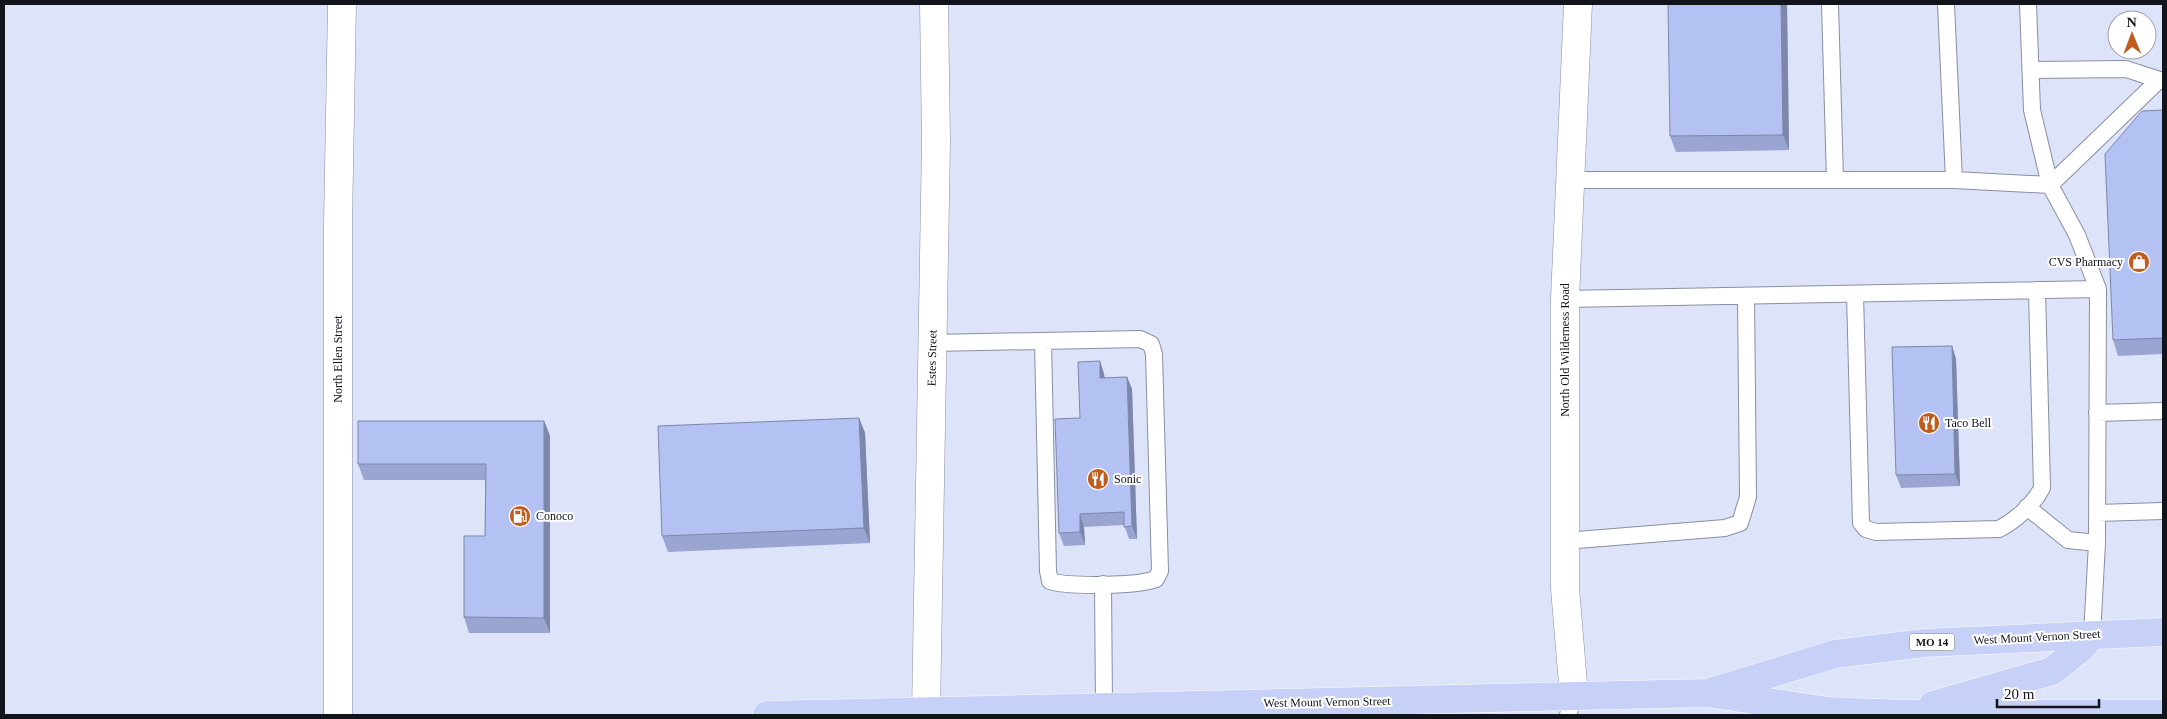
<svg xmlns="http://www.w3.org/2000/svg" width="2167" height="719" font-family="Georgia,serif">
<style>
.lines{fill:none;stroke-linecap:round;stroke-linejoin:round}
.lane-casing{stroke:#898fa3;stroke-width:18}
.street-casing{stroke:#898fa3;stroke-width:29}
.primary-casing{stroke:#fff;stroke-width:29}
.lane{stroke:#fff;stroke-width:16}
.street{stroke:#fff;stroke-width:28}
.primary{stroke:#c7d0f6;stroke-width:28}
.wall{fill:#9aa6d1}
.shaded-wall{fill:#7d87aa}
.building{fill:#b3c1f3;stroke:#7d87aa}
.labels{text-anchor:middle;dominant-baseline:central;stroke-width:4;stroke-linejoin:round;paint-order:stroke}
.shield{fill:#fff;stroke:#595a5f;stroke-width:1}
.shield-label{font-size:11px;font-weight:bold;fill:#12141b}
.poi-label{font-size:12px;fill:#12141b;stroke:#fff;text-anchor:start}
.street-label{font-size:12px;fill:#12141b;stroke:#fff}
</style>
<rect width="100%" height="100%" fill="#dde3f9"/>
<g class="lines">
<!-- lane casing -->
<g class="lane-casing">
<path id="lane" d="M 1830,4 L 1835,180
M 1946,4 L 1954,180
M 2028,4 L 2032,110 L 2050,185 L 2077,235 L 2098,289 L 2097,543 L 2092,635
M 2031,70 L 2126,69 L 2163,81
M 1570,180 L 1954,180 L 2050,185 L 2159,80
M 1855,294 L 1861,523 L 1866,529 L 1876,532 L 1999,529 C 2015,521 2034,504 2042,488 L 2037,290
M 1565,299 L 2098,289
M 932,343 L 1140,339 L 1151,344 L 1154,354 L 1160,571 L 1156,579 C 1138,586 1069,587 1050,581 L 1048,571 L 1043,341
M 2097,413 L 2163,411
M 2027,507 L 2068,540 L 2097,543
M 2097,513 L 2163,511
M 1565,541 L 1725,528 L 1740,523 L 1748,497 L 1746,296
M 1103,584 L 1104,707
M 1568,715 L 1574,696"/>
</g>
<!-- street casing -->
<g class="street-casing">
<path id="street" d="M 1574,696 L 1565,588 L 1565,299 L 1578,4
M 926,712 L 936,142 L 934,4
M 338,715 L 338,224 L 342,4"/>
</g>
<!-- primary casing -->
<g class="primary-casing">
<path id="primary" d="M 1714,691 L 1835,654 L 1924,643 L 2163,632
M 1933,705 L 2052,671 L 2082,647 L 2092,635
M 767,715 L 1708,693 L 1828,711 L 1902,714 L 2163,714"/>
</g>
<!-- lane -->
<use href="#lane" class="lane"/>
<!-- street -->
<use href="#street" class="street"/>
<!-- primary -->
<use href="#primary" class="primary"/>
</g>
<!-- wall -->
<path class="wall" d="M 1787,4 L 1789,150 L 1676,152 L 1670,136 Z
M 2163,110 L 2163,354 L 2118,356 L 2113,340 Z
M 1952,346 L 1956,359 L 1960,486 L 1901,488 L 1896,475 Z
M 1100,361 L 1104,374 L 1105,378 L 1127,377 L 1132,389 L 1137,539 L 1129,539 L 1124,525 L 1084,527 L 1085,545 L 1064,546 L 1059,533 L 1080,418 Z
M 859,418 L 865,433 L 870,543 L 668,552 L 662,536 Z
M 544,421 L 550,436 L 550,633 L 469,633 L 464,617 L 485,536 L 485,480 L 364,480 L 358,464 Z"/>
<!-- shaded-wall -->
<path class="shaded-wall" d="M 1781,4 L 1787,4 L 1789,150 L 1783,135 Z
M 1952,346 L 1956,359 L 1960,486 L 1955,474 Z
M 1100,361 L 1104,374 L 1105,390 L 1100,378 Z
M 1127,377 L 1132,389 L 1137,539 L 1132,526 Z
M 859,418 L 865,433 L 870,543 L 864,528 Z
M 544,421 L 550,436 L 550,633 L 544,618 Z
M 1080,514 L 1084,527 L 1085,545 L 1080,532 Z"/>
<!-- building -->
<path class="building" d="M 1668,4 L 1781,4 L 1783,135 L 1670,136 Z
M 2163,110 L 2163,338 L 2113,340 L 2105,154 L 2142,111 Z
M 1952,346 L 1955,474 L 1896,475 L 1892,347 Z
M 1100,361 L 1100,378 L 1127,377 L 1132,526 L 1124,527 L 1124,512 L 1080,514 L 1080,532 L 1059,533 L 1055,419 L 1080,418 L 1078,362 Z
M 859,418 L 864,528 L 662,536 L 658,426 Z
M 358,421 L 544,421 L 544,618 L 464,617 L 464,536 L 485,536 L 486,464 L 358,464 Z"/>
<!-- icons -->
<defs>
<g id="shop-disc" transform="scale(1.125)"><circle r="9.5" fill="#be5d1d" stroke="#fff"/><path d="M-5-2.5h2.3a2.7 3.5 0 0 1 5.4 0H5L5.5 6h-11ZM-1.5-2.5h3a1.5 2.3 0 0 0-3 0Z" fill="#fff"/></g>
<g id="restaurant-disc" transform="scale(1.125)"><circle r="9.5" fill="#be5d1d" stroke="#fff"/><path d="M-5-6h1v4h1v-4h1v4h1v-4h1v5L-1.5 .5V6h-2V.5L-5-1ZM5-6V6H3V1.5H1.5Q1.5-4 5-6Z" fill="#fff"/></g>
<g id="fuel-disc" transform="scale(1.125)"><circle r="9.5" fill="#be5d1d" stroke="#fff"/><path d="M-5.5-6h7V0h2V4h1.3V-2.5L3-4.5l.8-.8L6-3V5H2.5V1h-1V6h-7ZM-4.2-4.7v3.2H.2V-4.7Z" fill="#fff"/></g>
</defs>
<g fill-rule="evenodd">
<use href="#shop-disc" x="2139" y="262"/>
<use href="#restaurant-disc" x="1929" y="423"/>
<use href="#restaurant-disc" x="1098" y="479"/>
<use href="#fuel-disc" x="520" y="516"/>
</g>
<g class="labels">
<!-- shield labels -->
<rect class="shield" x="1909.5" y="633.5" width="45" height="17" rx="4"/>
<g class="shield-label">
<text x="1932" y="642">MO 14</text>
</g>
<!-- poi labels -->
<g class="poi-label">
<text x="2123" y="262" text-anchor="end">CVS Pharmacy</text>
<text x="1945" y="423">Taco Bell</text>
<text x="1114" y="479">Sonic</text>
<text x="536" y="516">Conoco</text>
</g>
<!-- street labels -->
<g class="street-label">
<text transform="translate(1565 350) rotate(-90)">North Old Wilderness Road</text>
<text transform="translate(932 358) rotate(-89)">Estes Street</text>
<text transform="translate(338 359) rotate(-90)">North Ellen Street</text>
<text transform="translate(2037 637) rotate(-3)">West Mount Vernon Street</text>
<text transform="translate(1327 702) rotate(-1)">West Mount Vernon Street</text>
</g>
</g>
<!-- border -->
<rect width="2167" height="719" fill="none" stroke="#12141b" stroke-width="10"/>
<!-- north arrow -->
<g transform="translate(2132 35) rotate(359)"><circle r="24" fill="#ffffff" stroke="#a0a1a4"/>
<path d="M0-4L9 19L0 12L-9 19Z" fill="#be5d1d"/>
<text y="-8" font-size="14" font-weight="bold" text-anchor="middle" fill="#12141b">N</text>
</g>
<!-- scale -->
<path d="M1997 699v8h102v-8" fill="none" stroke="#12141b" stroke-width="2.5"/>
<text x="2004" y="699" font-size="15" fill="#12141b" stroke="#ffffff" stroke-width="4" paint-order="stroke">20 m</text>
</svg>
